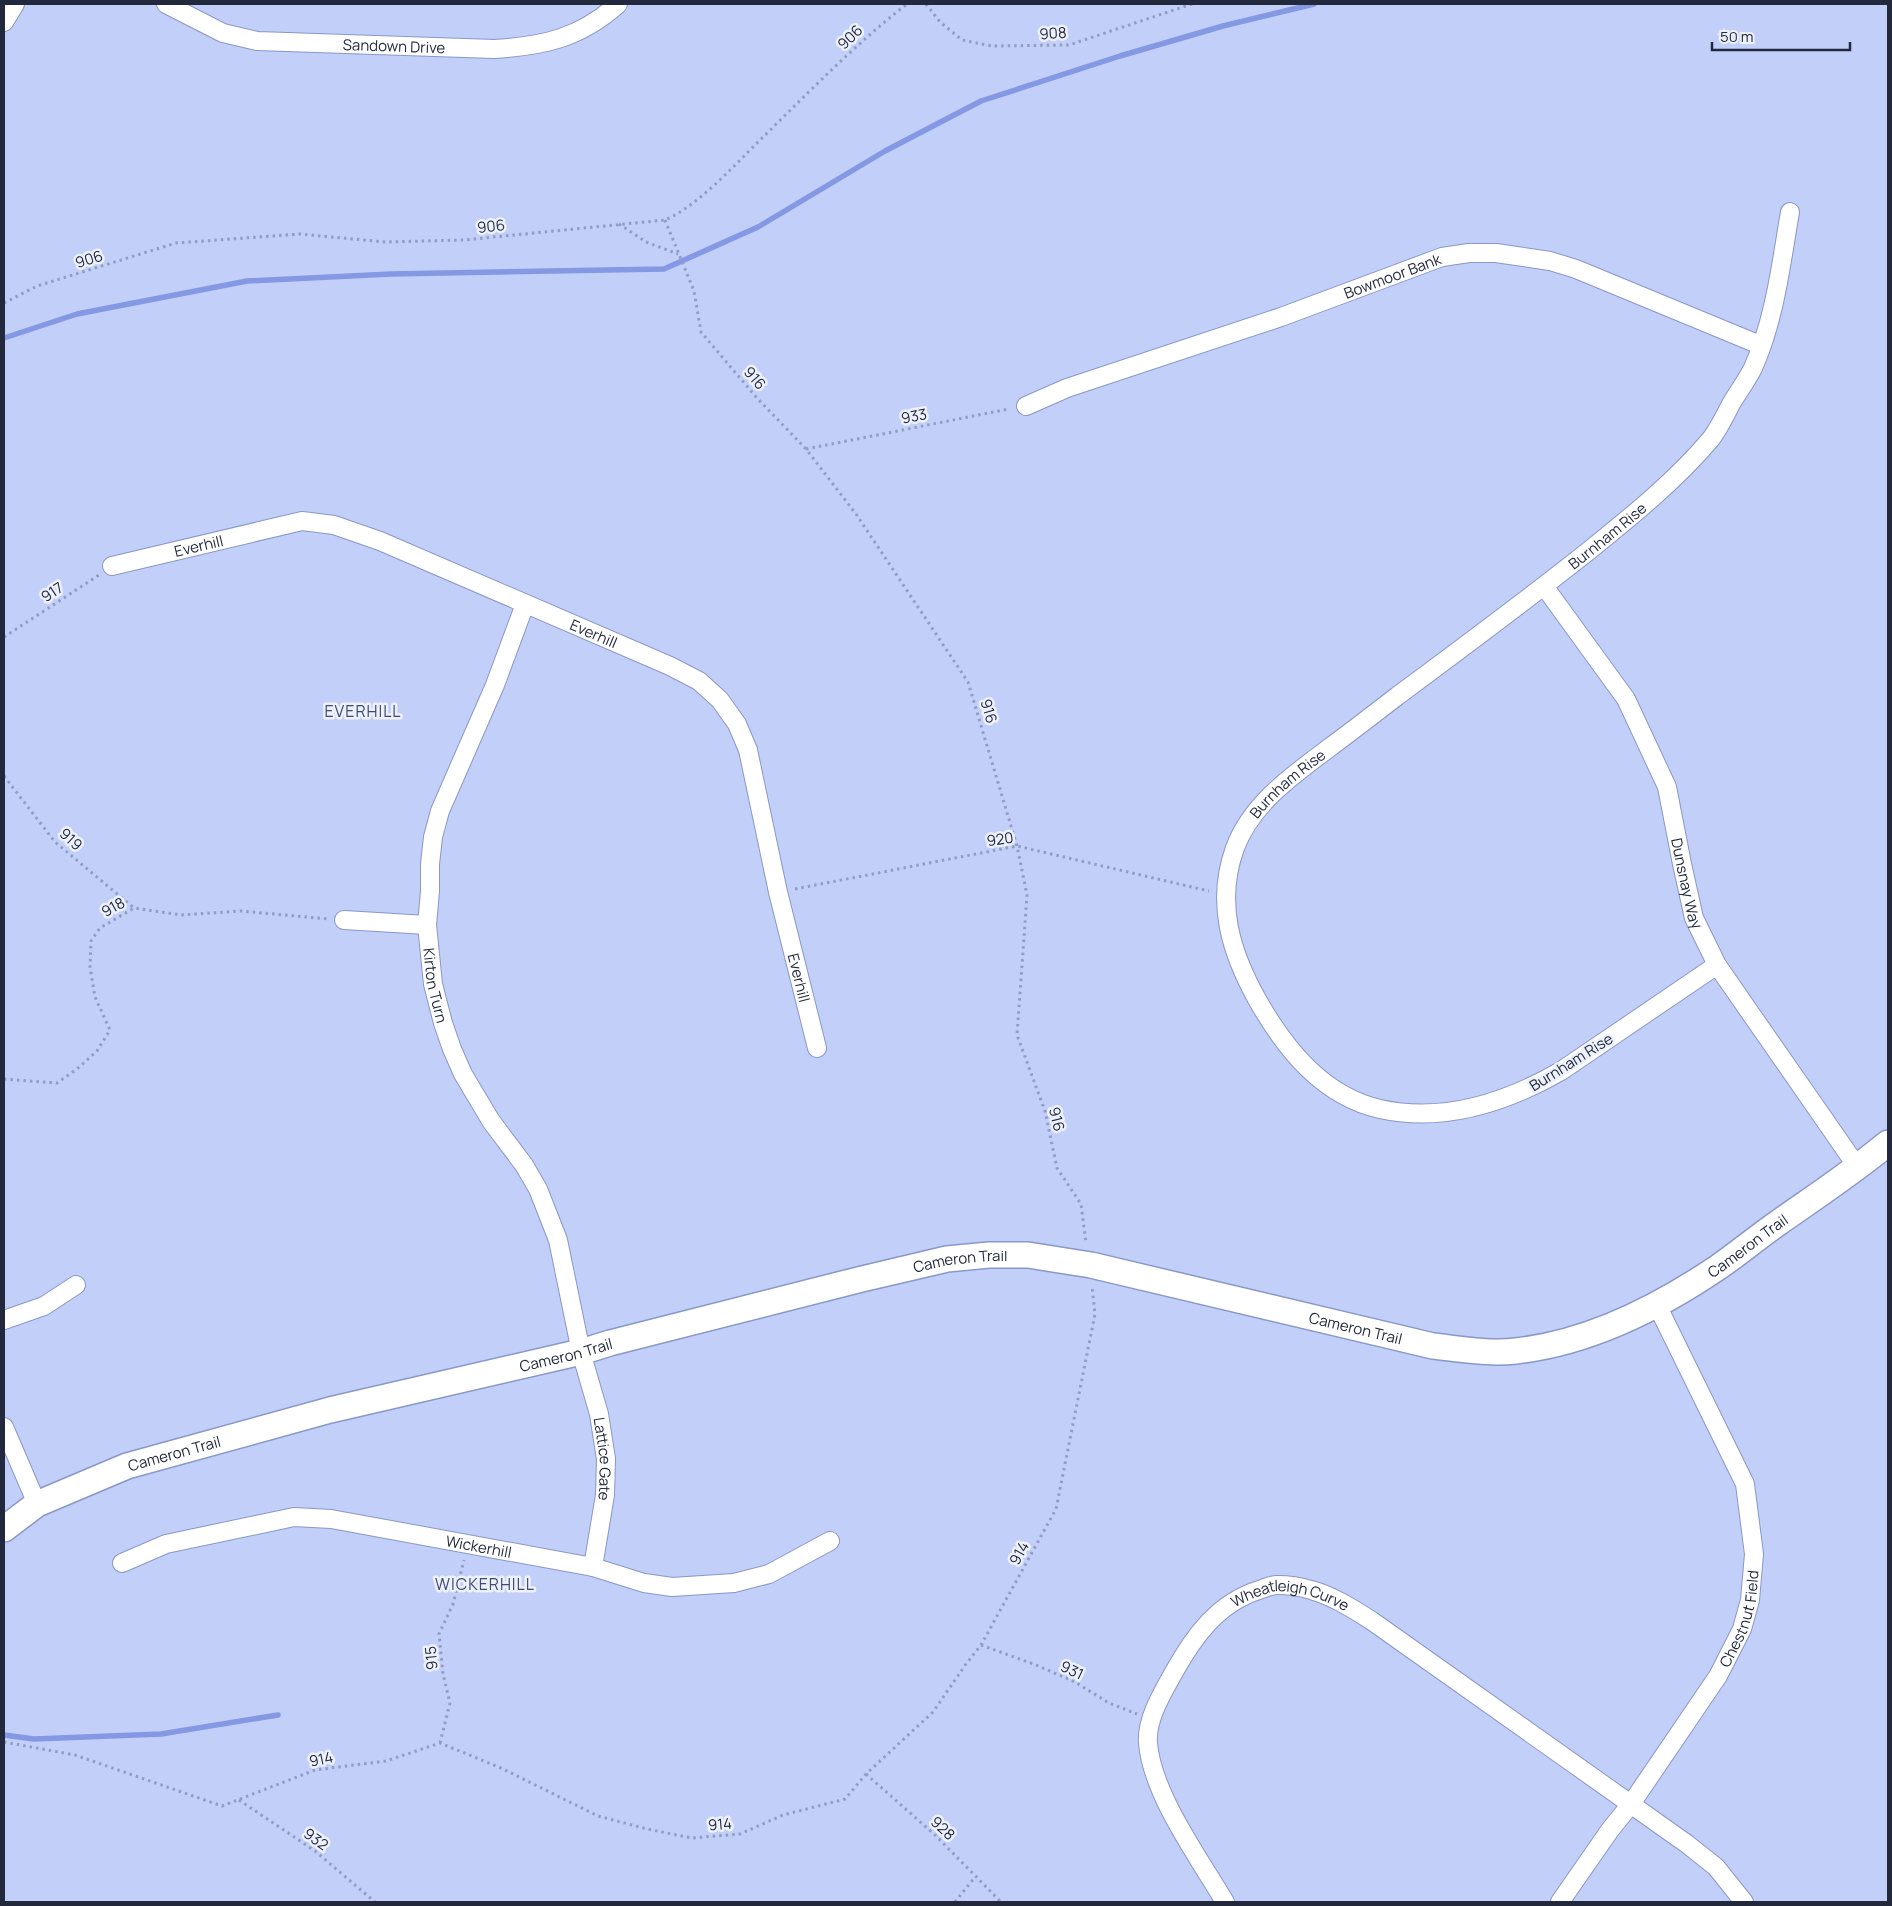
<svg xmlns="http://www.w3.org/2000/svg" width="1892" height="1906" font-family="Manrope,sans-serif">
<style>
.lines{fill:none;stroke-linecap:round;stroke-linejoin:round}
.stream{stroke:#8498e4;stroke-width:5.5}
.street-casing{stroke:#8997c9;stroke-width:20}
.secondary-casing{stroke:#8997c9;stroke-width:28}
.path{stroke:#929dc1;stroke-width:3;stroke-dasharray:2.5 4;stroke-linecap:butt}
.street{stroke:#fff;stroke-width:18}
.secondary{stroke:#fff;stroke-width:25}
.labels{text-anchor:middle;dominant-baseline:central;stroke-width:5;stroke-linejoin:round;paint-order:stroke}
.street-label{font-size:15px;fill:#23293d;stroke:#edf1fb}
.neighbourhood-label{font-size:16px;letter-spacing:1px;fill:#3e4975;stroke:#edf1fb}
</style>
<rect width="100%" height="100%" fill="#c2cff9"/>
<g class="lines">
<!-- stream -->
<path class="stream" d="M 4,338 L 77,314 L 247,281 L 391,274 L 664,269 L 758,227 L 885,151 L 981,101 L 1120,56 L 1223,26 L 1314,4
M 4,1735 L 34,1739 L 161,1734 L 278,1715"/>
<!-- street casing -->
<g class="street-casing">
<g id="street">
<path id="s1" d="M 166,4 L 223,33 L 257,41 L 494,49 C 544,46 580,38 618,4"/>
<path d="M 4,22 L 15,4"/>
<path id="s2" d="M 1026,406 L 1067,388 L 1281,317 L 1442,257 L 1469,253 L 1496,253 L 1550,261 L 1576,269 L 1760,345"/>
<path id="s3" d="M 112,566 L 302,521 L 334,525 L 380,541 L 670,666 L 699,681 L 720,700 L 737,724 L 748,750 L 778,892 L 817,1048"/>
<path id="s4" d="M 1544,586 L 1626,699 L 1667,787 L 1682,864 L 1694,918 L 1717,965 L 1858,1168"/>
<path id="s5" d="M 525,604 L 495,685 L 440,811 L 433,837 L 430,864 L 430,891 L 427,925 L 433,984 L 443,1023 L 452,1049 L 463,1074 L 491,1121 L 524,1165 L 538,1189 L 558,1240 L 581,1352 L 599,1414 L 606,1459 L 605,1495 L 593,1567"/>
<path d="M 344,920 L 427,925"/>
<path id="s6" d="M 1717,965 L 1561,1071 C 1507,1102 1443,1123 1380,1109 C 1323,1096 1286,1050 1258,1001 C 1231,953 1215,903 1235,848 C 1251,804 1293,775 1329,748 C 1352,731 1374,714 1396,697 C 1462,648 1527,600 1591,549 C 1633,515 1675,481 1710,440 C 1718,430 1725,416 1731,404 C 1738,392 1747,380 1753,368 C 1775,319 1781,264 1790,212"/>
<path d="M 4,1320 L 44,1306 L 76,1285"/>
<path d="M 4,1427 L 37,1504"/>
<path id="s7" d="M 122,1563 L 166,1544 L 294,1517 L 331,1519 L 593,1567 L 644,1583 L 672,1587 L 734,1583 L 769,1574 L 830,1541"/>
<path id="s8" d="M 1225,1902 C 1199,1858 1152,1794 1148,1743 C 1146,1719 1163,1692 1174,1672 C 1194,1636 1218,1603 1259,1590 C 1265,1588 1271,1585 1277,1585 C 1288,1585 1301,1587 1311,1590 C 1333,1596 1353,1609 1372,1621 L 1687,1844 L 1716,1867 L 1744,1902"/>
<path id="s9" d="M 1560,1902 L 1610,1830 L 1631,1804 L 1718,1676 L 1742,1629 L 1750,1600 L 1754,1554 L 1745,1484 L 1657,1305"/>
</g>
</g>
<!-- secondary casing -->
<g class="secondary-casing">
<g id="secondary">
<path id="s10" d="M 4,1529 L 37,1504 L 127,1466 L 330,1410 L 581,1352 L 610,1343 L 862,1279 L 947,1259 L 989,1255 L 1028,1255 L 1091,1265 L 1433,1346 C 1460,1349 1488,1354 1516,1351 C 1588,1343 1660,1307 1720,1266 C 1740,1252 1758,1237 1778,1223 C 1815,1197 1853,1172 1888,1143"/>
</g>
</g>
<!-- path -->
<path class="path" d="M 926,4 L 940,22 L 962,40 L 992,46 L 1069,45 L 1192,4
M 665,220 L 694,291 L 701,332 L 756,397 L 806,449 L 856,514 L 968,682 L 1017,846 L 1027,895 L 1017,1035 L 1045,1111 L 1057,1168 L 1081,1204 L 1086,1243
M 619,224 L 646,242 L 678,254
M 4,303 L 37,286 L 176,243 L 300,234 L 385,242 L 464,240 L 665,220 C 697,206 731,169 756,144 C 805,96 853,46 907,4
M 806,449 L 1009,409
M 4,637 L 99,575
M 4,776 L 55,842 L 134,908
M 795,889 L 1017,846 L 1209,891
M 4,1079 L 57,1083 L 77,1069 L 97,1051 L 110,1030 L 95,997 L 90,967 L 91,941 L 100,928 L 134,908 L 181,915 L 241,911 L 328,919
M 981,1645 L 1036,1665 L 1075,1682 L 1109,1703 L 1137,1714
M 4,1742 L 75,1755 L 222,1806 L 315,1770 L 386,1761 L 440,1743 L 501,1768 L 598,1816 L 647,1829 L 692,1838 L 740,1834 L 783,1815 L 845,1799 L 866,1774 L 933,1712 L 966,1664 L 981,1645 L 1056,1509 L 1095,1314 L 1092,1286
M 440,1743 L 450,1703 L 443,1674 L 439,1634 L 453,1604 L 464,1560
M 866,1774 L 935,1835 L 1001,1902
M 239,1800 L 315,1851 L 375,1902
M 955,1902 L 975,1877"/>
<!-- street -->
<use href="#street" class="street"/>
<!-- secondary -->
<use href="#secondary" class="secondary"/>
</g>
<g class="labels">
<!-- street labels -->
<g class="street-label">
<text transform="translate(1053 33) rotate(-4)">908</text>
<text transform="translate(850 37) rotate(-44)">906</text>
<text stroke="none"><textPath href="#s1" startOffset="236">Sandown Drive</textPath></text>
<text transform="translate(491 226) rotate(-6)">906</text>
<text transform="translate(89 259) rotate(-17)">906</text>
<text stroke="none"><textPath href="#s2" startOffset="389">Bowmoor Bank</textPath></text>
<text transform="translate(755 378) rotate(49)">916</text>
<text transform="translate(914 416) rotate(-11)">933</text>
<text stroke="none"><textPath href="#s6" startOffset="1195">Burnham Rise</textPath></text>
<text stroke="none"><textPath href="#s3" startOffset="89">Everhill</textPath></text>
<text transform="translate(52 592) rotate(-33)">917</text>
<text stroke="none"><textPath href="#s3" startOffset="509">Everhill</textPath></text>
<text transform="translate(989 711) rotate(73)">916</text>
<text stroke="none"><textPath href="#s6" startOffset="790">Burnham Rise</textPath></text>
<text transform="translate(71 839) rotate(43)">919</text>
<text transform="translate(1000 839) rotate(-8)">920</text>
<text stroke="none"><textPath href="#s4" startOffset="335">Dunsnay Way</textPath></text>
<text transform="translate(113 907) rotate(-29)">918</text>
<text stroke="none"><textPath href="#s3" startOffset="944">Everhill</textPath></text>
<text stroke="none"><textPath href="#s5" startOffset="400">Kirton Turn</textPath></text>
<text transform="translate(1571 1062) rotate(-32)">Burnham Rise</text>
<text transform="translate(1057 1119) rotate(76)">916</text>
<text stroke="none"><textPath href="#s10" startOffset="1822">Cameron Trail</textPath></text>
<text stroke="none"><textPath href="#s10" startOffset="998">Cameron Trail</textPath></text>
<text stroke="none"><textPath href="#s10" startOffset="1402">Cameron Trail</textPath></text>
<text stroke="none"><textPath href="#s10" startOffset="592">Cameron Trail</textPath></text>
<text stroke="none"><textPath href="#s10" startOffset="188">Cameron Trail</textPath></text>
<text stroke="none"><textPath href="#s5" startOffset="910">Lattice Gate</textPath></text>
<text stroke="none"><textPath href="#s7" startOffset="366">Wickerhill</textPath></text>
<text transform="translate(1019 1553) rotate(-61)">914</text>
<text stroke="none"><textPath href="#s8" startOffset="408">Wheatleigh Curve</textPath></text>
<text stroke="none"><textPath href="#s9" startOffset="338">Chestnut Field</textPath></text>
<text transform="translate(431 1658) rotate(-95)">915</text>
<text transform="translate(1072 1670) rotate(26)">931</text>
<text transform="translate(321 1759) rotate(-12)">914</text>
<text transform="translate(720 1824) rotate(-5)">914</text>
<text transform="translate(943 1828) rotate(43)">928</text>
<text transform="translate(316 1839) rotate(36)">932</text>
</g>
<!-- neighbourhood labels -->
<g class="neighbourhood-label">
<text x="363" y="711">EVERHILL</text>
<text x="485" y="1584">WICKERHILL</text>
</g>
</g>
<!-- border -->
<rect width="1892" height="1906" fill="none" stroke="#23293d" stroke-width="10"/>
<!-- scale -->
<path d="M1712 42v8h138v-8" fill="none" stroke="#23293d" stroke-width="2.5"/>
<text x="1720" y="42" font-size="15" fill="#23293d" stroke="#edf1fb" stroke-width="4" paint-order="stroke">50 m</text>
</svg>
